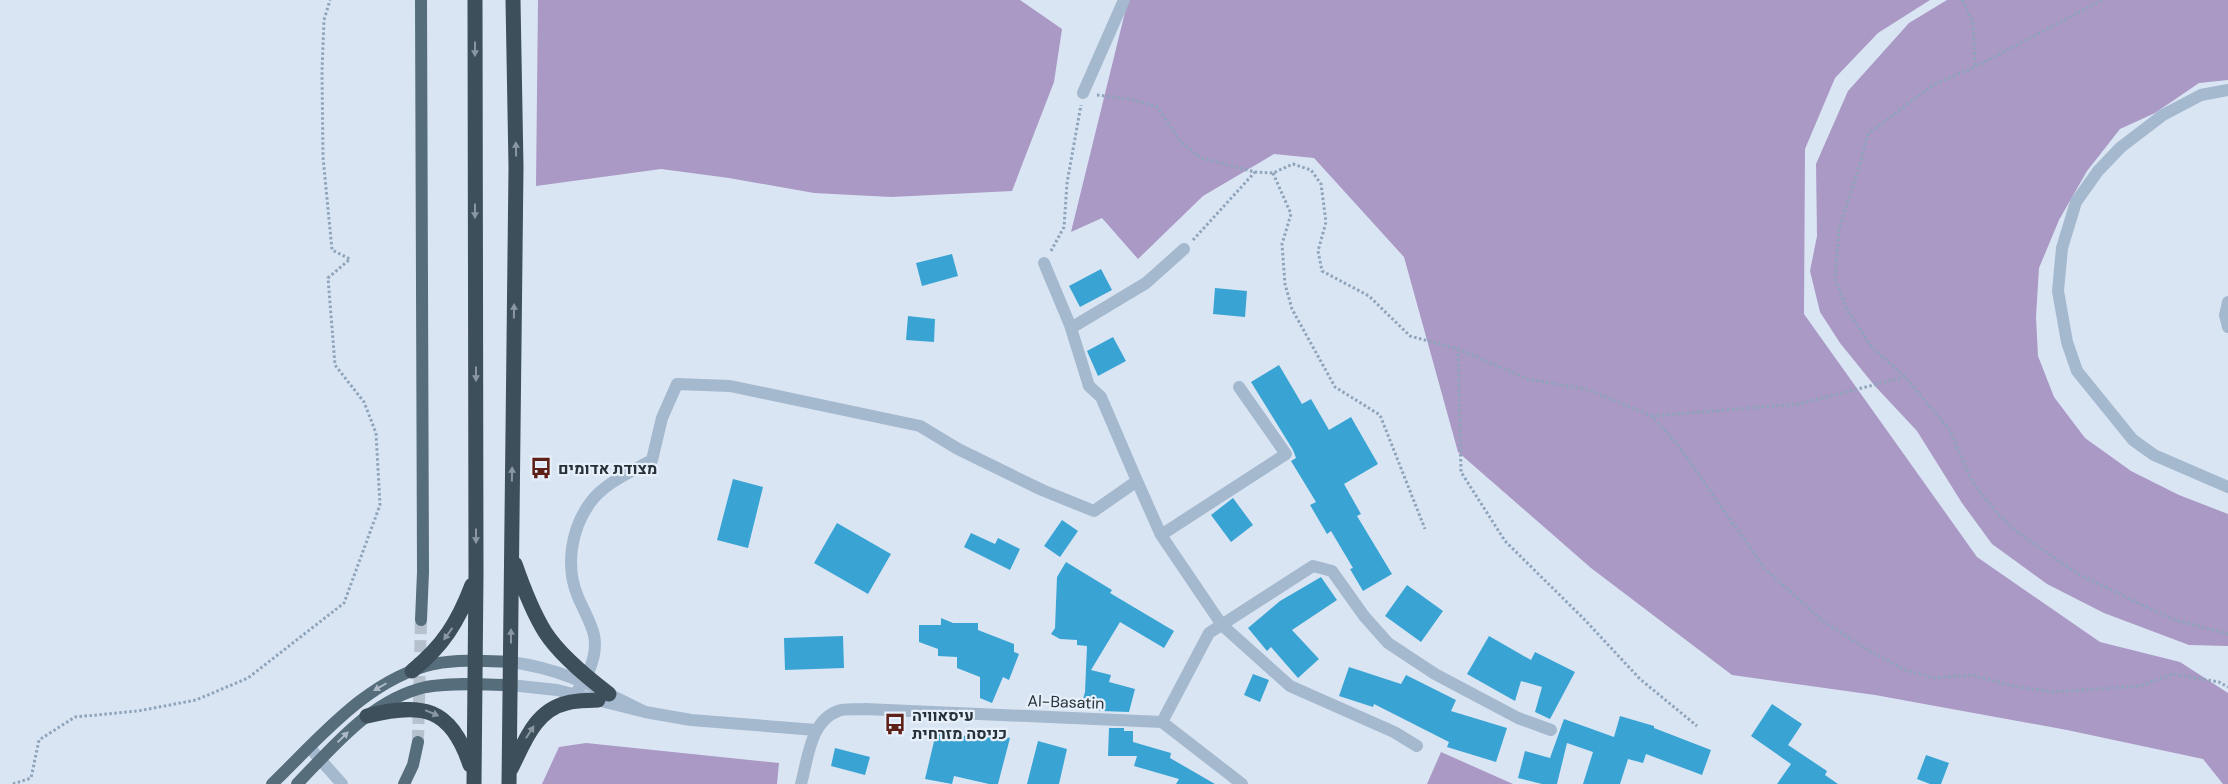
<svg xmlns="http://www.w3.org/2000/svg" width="2228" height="784" font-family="'DM Sans',Heebo,sans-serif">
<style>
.green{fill:#aa98c5}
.building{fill:#39a4d3}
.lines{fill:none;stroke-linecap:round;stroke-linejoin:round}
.major-tunnel{stroke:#b6c1ce;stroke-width:12;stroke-dasharray:12 6;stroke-linecap:butt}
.path{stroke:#8ea4ba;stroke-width:3;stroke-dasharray:2.5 2.5;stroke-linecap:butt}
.minor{stroke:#a4b8ce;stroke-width:12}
.major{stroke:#566d7c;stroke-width:12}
.highway{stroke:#3d4f5a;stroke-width:15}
.oneway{fill:#8a97a2}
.oneway2{fill:#adbbc8}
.labels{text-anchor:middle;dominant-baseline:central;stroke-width:4.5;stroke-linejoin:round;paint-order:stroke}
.poi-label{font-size:16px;font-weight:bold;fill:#273238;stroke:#e7effb;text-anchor:start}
.street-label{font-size:16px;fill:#273238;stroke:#e7effb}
</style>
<rect width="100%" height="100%" fill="#dae5f4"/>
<!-- green -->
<path class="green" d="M 538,0 L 1020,0 L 1062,29 L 1054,82 L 1012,191 L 891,197 L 814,193 L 729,178 L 661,169 L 536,186 Z
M 1128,0 L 1930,0 L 1878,33 L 1835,78 L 1805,149 L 1804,314 L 1977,557 L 2100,642 L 2180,662 L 2228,693 L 2228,784 L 2223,784 L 2203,759 L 2067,730 L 1875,695 L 1732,675 L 1591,568 L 1458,452 L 1404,257 L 1314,158 L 1274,154 L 1203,196 L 1138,259 L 1102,218 L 1071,232 Z
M 1947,0 L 2228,0 L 2228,80 L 2199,83 L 2155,113 L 2120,129 L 2087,171 L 2059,220 L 2039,268 L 2036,317 L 2038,356 L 2054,397 L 2085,438 L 2131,471 L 2179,495 L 2228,514 L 2228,646 L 2189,645 L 2104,613 L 2047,584 L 1992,544 L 1962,503 L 1917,431 L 1874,385 L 1840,343 L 1820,312 L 1810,271 L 1817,236 L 1816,164 L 1848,91 L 1909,23 Z
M 586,743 L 779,763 L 777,784 L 542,784 L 559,747 Z
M 1441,752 L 1513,784 L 1427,784 Z"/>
<!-- building -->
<path class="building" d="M 952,254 L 958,276 L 922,286 L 916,263 Z
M 1101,269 L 1112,290 L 1080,307 L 1069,286 Z
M 1215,288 L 1247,291 L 1245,317 L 1213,314 Z
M 908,316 L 935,319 L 934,342 L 906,340 Z
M 1113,337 L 1126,361 L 1098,376 L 1087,351 Z
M 1279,365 L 1302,404 L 1311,399 L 1329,430 L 1351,417 L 1378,464 L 1344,484 L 1361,514 L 1357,516 L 1392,574 L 1363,591 L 1350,569 L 1353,568 L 1331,531 L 1327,534 L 1310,505 L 1316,502 L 1291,461 L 1296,458 L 1293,450 L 1251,382 Z
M 733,479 L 763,487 L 748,548 L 717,540 Z
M 1233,498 L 1253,525 L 1231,542 L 1211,515 Z
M 1062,520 L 1078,531 L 1060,557 L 1044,546 Z
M 837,523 L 891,554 L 868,594 L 814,563 Z
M 971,533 L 995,544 L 998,538 L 1020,549 L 1010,570 L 964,547 Z
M 1066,562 L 1112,590 L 1110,593 L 1174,631 L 1164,648 L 1120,622 L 1091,670 L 1111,675 L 1109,682 L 1135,689 L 1129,712 L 1102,711 L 1081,706 L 1085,692 L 1087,646 L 1077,645 L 1077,640 L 1060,639 L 1051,634 L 1055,628 L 1057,577 Z
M 1321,577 L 1337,600 L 1292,630 L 1319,659 L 1298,678 L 1271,647 L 1267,651 L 1248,628 L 1280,601 Z
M 1407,585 L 1443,611 L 1421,642 L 1385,616 Z
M 941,618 L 953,623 L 978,623 L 978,630 L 1014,644 L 1014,652 L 1019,654 L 1009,680 L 1003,677 L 992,703 L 980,698 L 980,677 L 957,668 L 957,657 L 938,656 L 938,649 L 919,642 L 919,625 L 941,625 Z
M 843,636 L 844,668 L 785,670 L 784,638 Z
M 1489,636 L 1531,660 L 1535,652 L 1575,672 L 1550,719 L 1535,712 L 1542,687 L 1521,681 L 1515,701 L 1467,674 Z
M 1349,667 L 1401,684 L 1406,675 L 1456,700 L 1451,711 L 1507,728 L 1496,762 L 1447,747 L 1449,742 L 1374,704 L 1373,707 L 1339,696 Z
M 1253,674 L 1269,680 L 1260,702 L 1244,695 Z
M 1772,704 L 1802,724 L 1788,745 L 1827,771 L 1825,775 L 1838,784 L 1777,784 L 1791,764 L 1751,736 Z
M 1620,716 L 1654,726 L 1654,728 L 1711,750 L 1702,775 L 1646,754 L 1643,763 L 1628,759 L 1620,784 L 1583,784 L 1593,752 L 1567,743 L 1557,784 L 1542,784 L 1518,778 L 1525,751 L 1550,758 L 1564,719 L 1614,737 Z
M 1109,728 L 1124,728 L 1124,731 L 1133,731 L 1133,742 L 1171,753 L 1170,758 L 1215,784 L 1176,784 L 1179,779 L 1134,766 L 1137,756 L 1108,756 Z
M 937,729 L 973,738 L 975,729 L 1010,738 L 998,784 L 989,784 L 954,776 L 952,784 L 925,779 Z
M 1038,741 L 1067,749 L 1059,784 L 1027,784 Z
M 835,748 L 870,757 L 865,775 L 831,766 Z
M 1926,755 L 1949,763 L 1941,784 L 1930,784 L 1917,779 Z"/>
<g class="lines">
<!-- major-tunnel -->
<path class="major-tunnel" d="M 418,742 L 421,620"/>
<!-- path -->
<path class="path" d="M 1962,0 L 1973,22 L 1975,67
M 2102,0 L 1975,67 L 1933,85 L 1868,134 L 1860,164 L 1839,229 L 1835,278 L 1847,310 L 1871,346 L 1905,377 L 1949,429 L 1972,481 L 1995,511 L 2017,532 L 2078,574 L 2172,619 L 2228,634
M 1097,95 L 1130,99 L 1157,107 L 1181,142 L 1201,158 L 1255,172 L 1273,173 L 1293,164 L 1311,170 L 1321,184 L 1326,222 L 1318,251 L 1322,271 L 1369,296 L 1410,336 L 1458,349 L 1528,379 L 1589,390 L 1652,416 L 1678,445 L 1765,569 L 1823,621 L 1863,647 L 1905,670 L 1935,678 L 1972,675 L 2013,686 L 2052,692 L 2140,686 L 2173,674 L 2219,682 L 2228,687
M 1273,173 L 1291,214 L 1282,244 L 1285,284 L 1292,309 L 1335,387 L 1380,415 L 1425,529
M 1193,240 L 1255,172
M 1051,251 L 1064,227 L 1067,183 L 1081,105
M 1458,349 L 1461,472 L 1505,541 L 1584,619 L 1640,679 L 1697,726
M 1652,416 L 1799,404 L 1905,377
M 13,784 L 31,778 L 39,740 L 75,717 L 138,711 L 196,700 L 248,678 L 344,603 L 380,505 L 376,433 L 364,402 L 335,365 L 328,278 L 350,259 L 332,250 L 323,157 L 322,71 L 324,20 L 330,0"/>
<!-- minor -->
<path class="minor" d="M 2228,90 L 2201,95 L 2163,115 L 2121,147 L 2098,171 L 2076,202 L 2062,248 L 2058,291 L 2067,342 L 2077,371 L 2133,440 L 2154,455 L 2228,487
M 1083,93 L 1124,0
M 1044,263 L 1070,325 L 1089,386 L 1101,397 L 1137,481
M 2228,302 L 2225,315 L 2228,327
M 1071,328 L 1146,283 L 1184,249
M 1161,535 L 1286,454 L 1239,387
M 510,685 L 557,690 L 645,712 C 598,689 564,669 511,662
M 566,703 C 583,688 599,659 594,635 C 591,622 583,609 578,597 C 565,567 571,529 590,503 C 604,483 631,472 652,460 L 662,418 L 677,384 L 730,386 L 920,426 L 958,449 L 1042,490 L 1094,511 L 1137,481 L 1161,535 L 1222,625 L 1290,686 L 1394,732 L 1417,746
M 645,712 L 691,720 L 816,730
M 1162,722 L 1209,633 L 1313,566 L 1332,571 L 1364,616 L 1388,643 L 1435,674 L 1518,718 L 1551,730
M 310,748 L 342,784
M 801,784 C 808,759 810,721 838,711 C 845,708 857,710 865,709 L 1162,722 L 1242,784"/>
<!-- major -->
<path class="major" d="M 421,0 L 423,572 L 421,620
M 272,784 C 319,739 367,679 434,664 C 459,659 485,661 511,662
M 297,784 C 334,746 372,699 426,687 C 453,682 483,685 510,685
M 404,784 L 413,765 L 418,742"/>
<!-- highway -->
<path class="highway" d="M 515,564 C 523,587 532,611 545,632 C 559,654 588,678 609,694
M 412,671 C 443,646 458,622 472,585
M 367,716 C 422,702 451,707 470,765
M 511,769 C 524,743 535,710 567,703 C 577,700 588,701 598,700
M 474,784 L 476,574 L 475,0
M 509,784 L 516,167 L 513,0"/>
</g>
<!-- one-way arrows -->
<defs><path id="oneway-solid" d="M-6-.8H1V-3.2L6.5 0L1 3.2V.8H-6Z" transform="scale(1.25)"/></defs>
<g class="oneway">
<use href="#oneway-solid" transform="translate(475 49) rotate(90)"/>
<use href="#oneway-solid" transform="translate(516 149) rotate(-91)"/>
<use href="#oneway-solid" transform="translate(475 211) rotate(90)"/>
<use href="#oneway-solid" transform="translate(514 311) rotate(-89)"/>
<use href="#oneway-solid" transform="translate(476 374) rotate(90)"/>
<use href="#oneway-solid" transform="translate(512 474) rotate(-89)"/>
<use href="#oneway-solid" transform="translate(476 536) rotate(90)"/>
<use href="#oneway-solid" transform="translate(448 634) rotate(126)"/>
<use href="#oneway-solid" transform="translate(511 636) rotate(-90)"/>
<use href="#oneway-solid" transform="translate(432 713) rotate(23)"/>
<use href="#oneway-solid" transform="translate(530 732) rotate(-57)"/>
</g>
<g class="oneway2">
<use href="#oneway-solid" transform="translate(380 687) rotate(150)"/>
<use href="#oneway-solid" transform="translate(343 737) rotate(-44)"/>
</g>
<!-- icons -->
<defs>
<g id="bus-bare" transform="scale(1.725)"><path d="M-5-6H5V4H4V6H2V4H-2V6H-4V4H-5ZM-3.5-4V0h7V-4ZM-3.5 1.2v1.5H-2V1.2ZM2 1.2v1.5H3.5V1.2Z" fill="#5e2118" stroke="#e7effb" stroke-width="2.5" paint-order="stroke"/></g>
</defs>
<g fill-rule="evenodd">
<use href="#bus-bare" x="541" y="468"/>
<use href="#bus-bare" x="895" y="724"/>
</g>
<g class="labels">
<!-- poi labels -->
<g class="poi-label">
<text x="558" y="468">מצודת אדומים</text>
<text x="912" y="715">עיסאוויה<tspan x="912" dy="18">כניסה מזרחית</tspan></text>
</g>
<!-- street labels -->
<g class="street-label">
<text transform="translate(1066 702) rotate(2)">Al-Basatin</text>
</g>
</g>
</svg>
